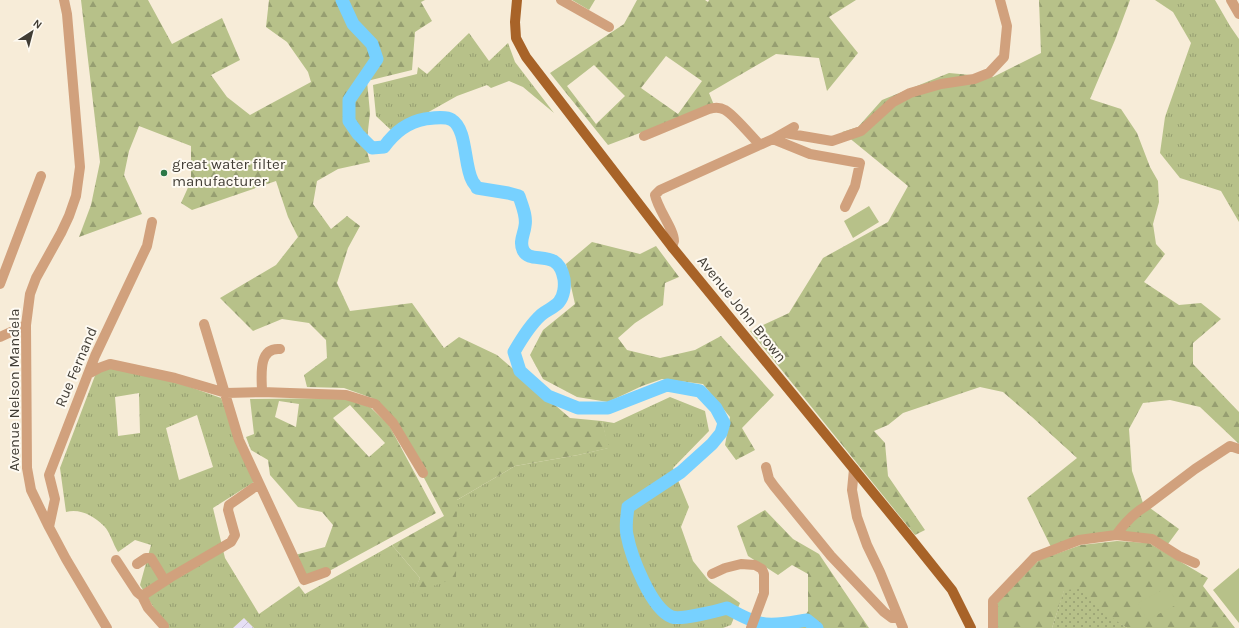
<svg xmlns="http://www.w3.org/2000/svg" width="1239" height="628" font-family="Karla,sans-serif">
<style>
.industrial{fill:url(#industrial-furrows)}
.grass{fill:url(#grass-tufts);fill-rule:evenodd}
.forest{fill:url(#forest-firs);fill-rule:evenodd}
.park{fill:url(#park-dots)}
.pitch{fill:#b7c189}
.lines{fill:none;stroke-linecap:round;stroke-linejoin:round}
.river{stroke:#77d1ff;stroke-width:13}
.minor{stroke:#d1a17d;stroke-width:10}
.major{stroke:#a86328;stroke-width:10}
.poi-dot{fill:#2c7847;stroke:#fefaf2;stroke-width:1.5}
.labels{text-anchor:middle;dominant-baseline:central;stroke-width:4;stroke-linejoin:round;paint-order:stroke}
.poi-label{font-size:15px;fill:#403c34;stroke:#fefaf2;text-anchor:start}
.street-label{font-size:15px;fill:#403c34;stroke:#fefaf2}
</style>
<defs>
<pattern id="industrial-furrows" width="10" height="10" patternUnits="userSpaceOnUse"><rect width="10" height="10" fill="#e6dff5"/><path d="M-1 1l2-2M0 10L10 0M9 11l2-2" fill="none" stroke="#c6c0d3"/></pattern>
<pattern id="grass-tufts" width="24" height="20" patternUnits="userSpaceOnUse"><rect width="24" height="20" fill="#b7c189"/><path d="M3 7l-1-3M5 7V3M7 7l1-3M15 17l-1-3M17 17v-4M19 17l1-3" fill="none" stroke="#969e71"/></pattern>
<pattern id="forest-firs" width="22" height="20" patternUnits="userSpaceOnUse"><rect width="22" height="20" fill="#b7c189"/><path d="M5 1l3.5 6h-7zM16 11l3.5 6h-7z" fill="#969e71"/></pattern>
<pattern id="park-dots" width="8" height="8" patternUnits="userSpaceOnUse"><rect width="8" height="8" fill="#b7c189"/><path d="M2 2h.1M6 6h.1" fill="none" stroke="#969e71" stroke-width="1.8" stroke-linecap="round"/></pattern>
</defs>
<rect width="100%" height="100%" fill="#f7ecd8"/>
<!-- industrial -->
<path class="industrial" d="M 244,618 L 254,628 L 233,628 Z"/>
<!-- grass -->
<path class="grass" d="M 1155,0 L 1215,0 L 1230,26 L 1239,39 L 1239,222 L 1221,191 L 1180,178 L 1160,153 L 1165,117 L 1191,43 L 1173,12 Z
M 469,33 L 489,61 L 508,43 L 515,62 L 554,113 L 523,87 L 509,81 L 491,88 L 487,85 L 457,96 L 393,132 L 376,116 L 373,85 L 417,74 L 418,67 L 427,74 Z
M 113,363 L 137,365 L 162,377 L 221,398 L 254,482 L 213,508 L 225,558 L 259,614 L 299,586 L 305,594 L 392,545 L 420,578 L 414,593 L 457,500 L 515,466 L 578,455 L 608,448 L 602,421 L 614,423 L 670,397 L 705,411 L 709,431 L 673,468 L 689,507 L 681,527 L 693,561 L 709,581 L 740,603 L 731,625 L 723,628 L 254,628 L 244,618 L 233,628 L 166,628 L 140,585 L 151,545 L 135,540 L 118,552 C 113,544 110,532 104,526 C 94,516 80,508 66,512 L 60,468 L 96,373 ZM 139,393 L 140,433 L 118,436 L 115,397 ZM 197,415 L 213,467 L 179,480 L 166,428 Z"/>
<!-- forest -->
<path class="forest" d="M 81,0 L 148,0 L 172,44 L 222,18 L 240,60 L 211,75 L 227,97 L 250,115 L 311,82 L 308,72 L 287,42 L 266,27 L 269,0 L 425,0 L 421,2 L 432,21 L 415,32 L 412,70 L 367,81 L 370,113 L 366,148 L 370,162 L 338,169 L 317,181 L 313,204 L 331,229 L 347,216 L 360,226 L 348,248 L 337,283 L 350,311 L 412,303 L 444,348 L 459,337 L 497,355 L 570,418 L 602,421 L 609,448 L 578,455 L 515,466 L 457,500 L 456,578 L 413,593 L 420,578 L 392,545 L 444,516 L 393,419 L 372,398 L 344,388 L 307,387 L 304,375 L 327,358 L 326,340 L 309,323 L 282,319 L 253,331 L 220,298 L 276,265 L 298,237 L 288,217 L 276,181 L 192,210 L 181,203 L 191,181 L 191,146 L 139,126 L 129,151 L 124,175 L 142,214 L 79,237 L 91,205 L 100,162 Z
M 637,0 L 705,0 L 708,2 L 709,0 L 856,0 L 829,17 L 858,53 L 827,91 L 819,58 L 776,54 L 709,93 L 714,105 L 608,145 L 550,73 L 624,24 ZM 666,56 L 702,81 L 678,114 L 641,88 ZM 594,65 L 625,96 L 596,124 L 567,86 Z
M 1039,0 L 1130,0 L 1115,40 L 1090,99 L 1121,109 L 1137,133 L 1150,167 L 1158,181 L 1159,202 L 1153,224 L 1156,244 L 1165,254 L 1144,282 L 1179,305 L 1201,303 L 1221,319 L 1193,343 L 1193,364 L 1239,412 L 1239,444 L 1200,407 L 1170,400 L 1143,403 L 1129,429 L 1132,471 L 1143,503 L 1179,529 L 1168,544 L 1152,534 L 1051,547 L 1027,498 L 1077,458 L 1032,417 L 1003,392 L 980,387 L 903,413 L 888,425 L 874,431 L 885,443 L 888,476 L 925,530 L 915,535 L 750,331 L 789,313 L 823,258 L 888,222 L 908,186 L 842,132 L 858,127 L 882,100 L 949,73 L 993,77 L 1041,53 Z
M 592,242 L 640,254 L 656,246 L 679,277 L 665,283 L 663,305 L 635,323 L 618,338 L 627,350 L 660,358 L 695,350 L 721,336 L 774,395 L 742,428 L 755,450 L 736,460 L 725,445 L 730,417 L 703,384 L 662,379 L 642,386 L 608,402 L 577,397 L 543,379 L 530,355 L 543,330 L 575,304 L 566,264 Z
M 343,398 L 370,407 L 389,425 L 436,513 L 309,582 L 295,555 L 325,547 L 333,525 L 322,512 L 298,507 L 270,475 L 268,460 L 251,450 L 246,437 L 254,434 L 250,399 ZM 279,401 L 299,404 L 296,427 L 275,417 ZM 350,405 L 385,443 L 369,457 L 333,418 Z
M 765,510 L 793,539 L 819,554 L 869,628 L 797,628 L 808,611 L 808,574 L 792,565 L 778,575 L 748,556 L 737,526 Z
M 1117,541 L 1149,543 L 1208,578 L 1203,586 L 1235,628 L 1127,628 L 1064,591 L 1052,628 L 996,628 L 994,601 L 1039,560 L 1081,545 Z"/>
<!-- park -->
<path class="park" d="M 1079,589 L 1115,620 L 1127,628 L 1052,628 L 1064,590 Z"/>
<!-- pitch -->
<path class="pitch" d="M 572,0 L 595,0 L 589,10 Z
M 869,206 L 879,222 L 853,238 L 844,221 Z
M 1239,568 L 1239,623 L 1213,590 Z
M 1168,587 L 1178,604 L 1147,620 L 1138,603 Z"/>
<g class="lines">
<!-- river -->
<path class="river" d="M 342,0 L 353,24 L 372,44 L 377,59 L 349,100 L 349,121 L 358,134 L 372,148 L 384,147 C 394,133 408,122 425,119 C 433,118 446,116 452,120 C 467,129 464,165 472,180 C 473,183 476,185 477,188 L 508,193 L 519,196 C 522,206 527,216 525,226 C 524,235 519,241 523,250 C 530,266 558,246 564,279 C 565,286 564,296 559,302 C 555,307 547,310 541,315 C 530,325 522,338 514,352 L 520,371 L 548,396 L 578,408 L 608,408 L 667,385 L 700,391 L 716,408 L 724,423 L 721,433 L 712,444 L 681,472 L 628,507 C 627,516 625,526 627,535 C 631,556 651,609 672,617 C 681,620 717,611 727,608 C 738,614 748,620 760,623 C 774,627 793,622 807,620 L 817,628"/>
<!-- minor -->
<path class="minor" d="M 64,0 L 67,14 L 80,167 L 76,196 L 69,216 L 61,233 L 36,278 L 30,294 L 26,325 L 27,468 L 31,490 L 49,527 L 66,559 L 107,628
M 561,0 L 609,27
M 1231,0 L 1239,14
M 785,133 L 832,141 L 861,131 L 893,102 L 910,93 L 941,84 L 974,79 L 989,73 L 1004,57 L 1007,26 L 1000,0
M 644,136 L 709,109 C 715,107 720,107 725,110 C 733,114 753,138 760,145
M 773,139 L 810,154 L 860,163 L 855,186 L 845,207
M 672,247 C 672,247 674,241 674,241 C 674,229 658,210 655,195 L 660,190 L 773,139 L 794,127
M 0,284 L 41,176
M 204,324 L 239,440 L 304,580 L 326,572
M 0,337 L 26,325
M 88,374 L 99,368 L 110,364 L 175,378 L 226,393 L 262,392 L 346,395 L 375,404 L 393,423 L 423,473
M 262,392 C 262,378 257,347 280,349
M 766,467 L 769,479 L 774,486 L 831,556 L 884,612 L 892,618 L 899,618
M 854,469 L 852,490 L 857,517 L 867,545 L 880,572 L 903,628
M 49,527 L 55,499 L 49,475 L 95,356 L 147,246 L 152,222
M 1116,535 C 1124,524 1134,513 1146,506 L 1195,469 L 1230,446 L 1239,449
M 116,560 L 137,592 L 142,596 L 171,577 L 231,542 L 235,535 L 228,510 L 229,505 L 259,484
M 137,564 L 146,558 L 151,558 L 165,581
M 712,574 L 725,568 L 741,564 L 755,565 L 762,569 L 764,574 L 764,593 L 751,628
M 142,596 L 148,608 L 164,626
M 993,628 L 993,601 L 1035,557 L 1079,540 L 1116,535 L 1152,539 L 1179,556 L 1195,563"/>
<!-- major -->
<path class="major" d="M 517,0 L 515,22 L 516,38 L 526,57 L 672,247 L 912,540 L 952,590 L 971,628"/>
</g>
<!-- markers -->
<circle class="poi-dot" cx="164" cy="173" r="4"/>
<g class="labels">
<!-- poi labels -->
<g class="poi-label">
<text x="172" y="164">great water filter<tspan x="172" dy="17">manufacturer</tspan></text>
</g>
<!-- street labels -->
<g class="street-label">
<text transform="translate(742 309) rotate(51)">Avenue John Brown</text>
<text transform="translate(76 367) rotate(-67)">Rue Fernand</text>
<text transform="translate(14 390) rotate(-90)">Avenue Nelson Mandela</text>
</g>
</g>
<!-- north arrow -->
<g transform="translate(32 32) rotate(36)" stroke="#fefaf2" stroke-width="3" paint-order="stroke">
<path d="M0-3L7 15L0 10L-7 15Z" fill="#403c34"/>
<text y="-6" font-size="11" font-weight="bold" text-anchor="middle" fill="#403c34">N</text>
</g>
</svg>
